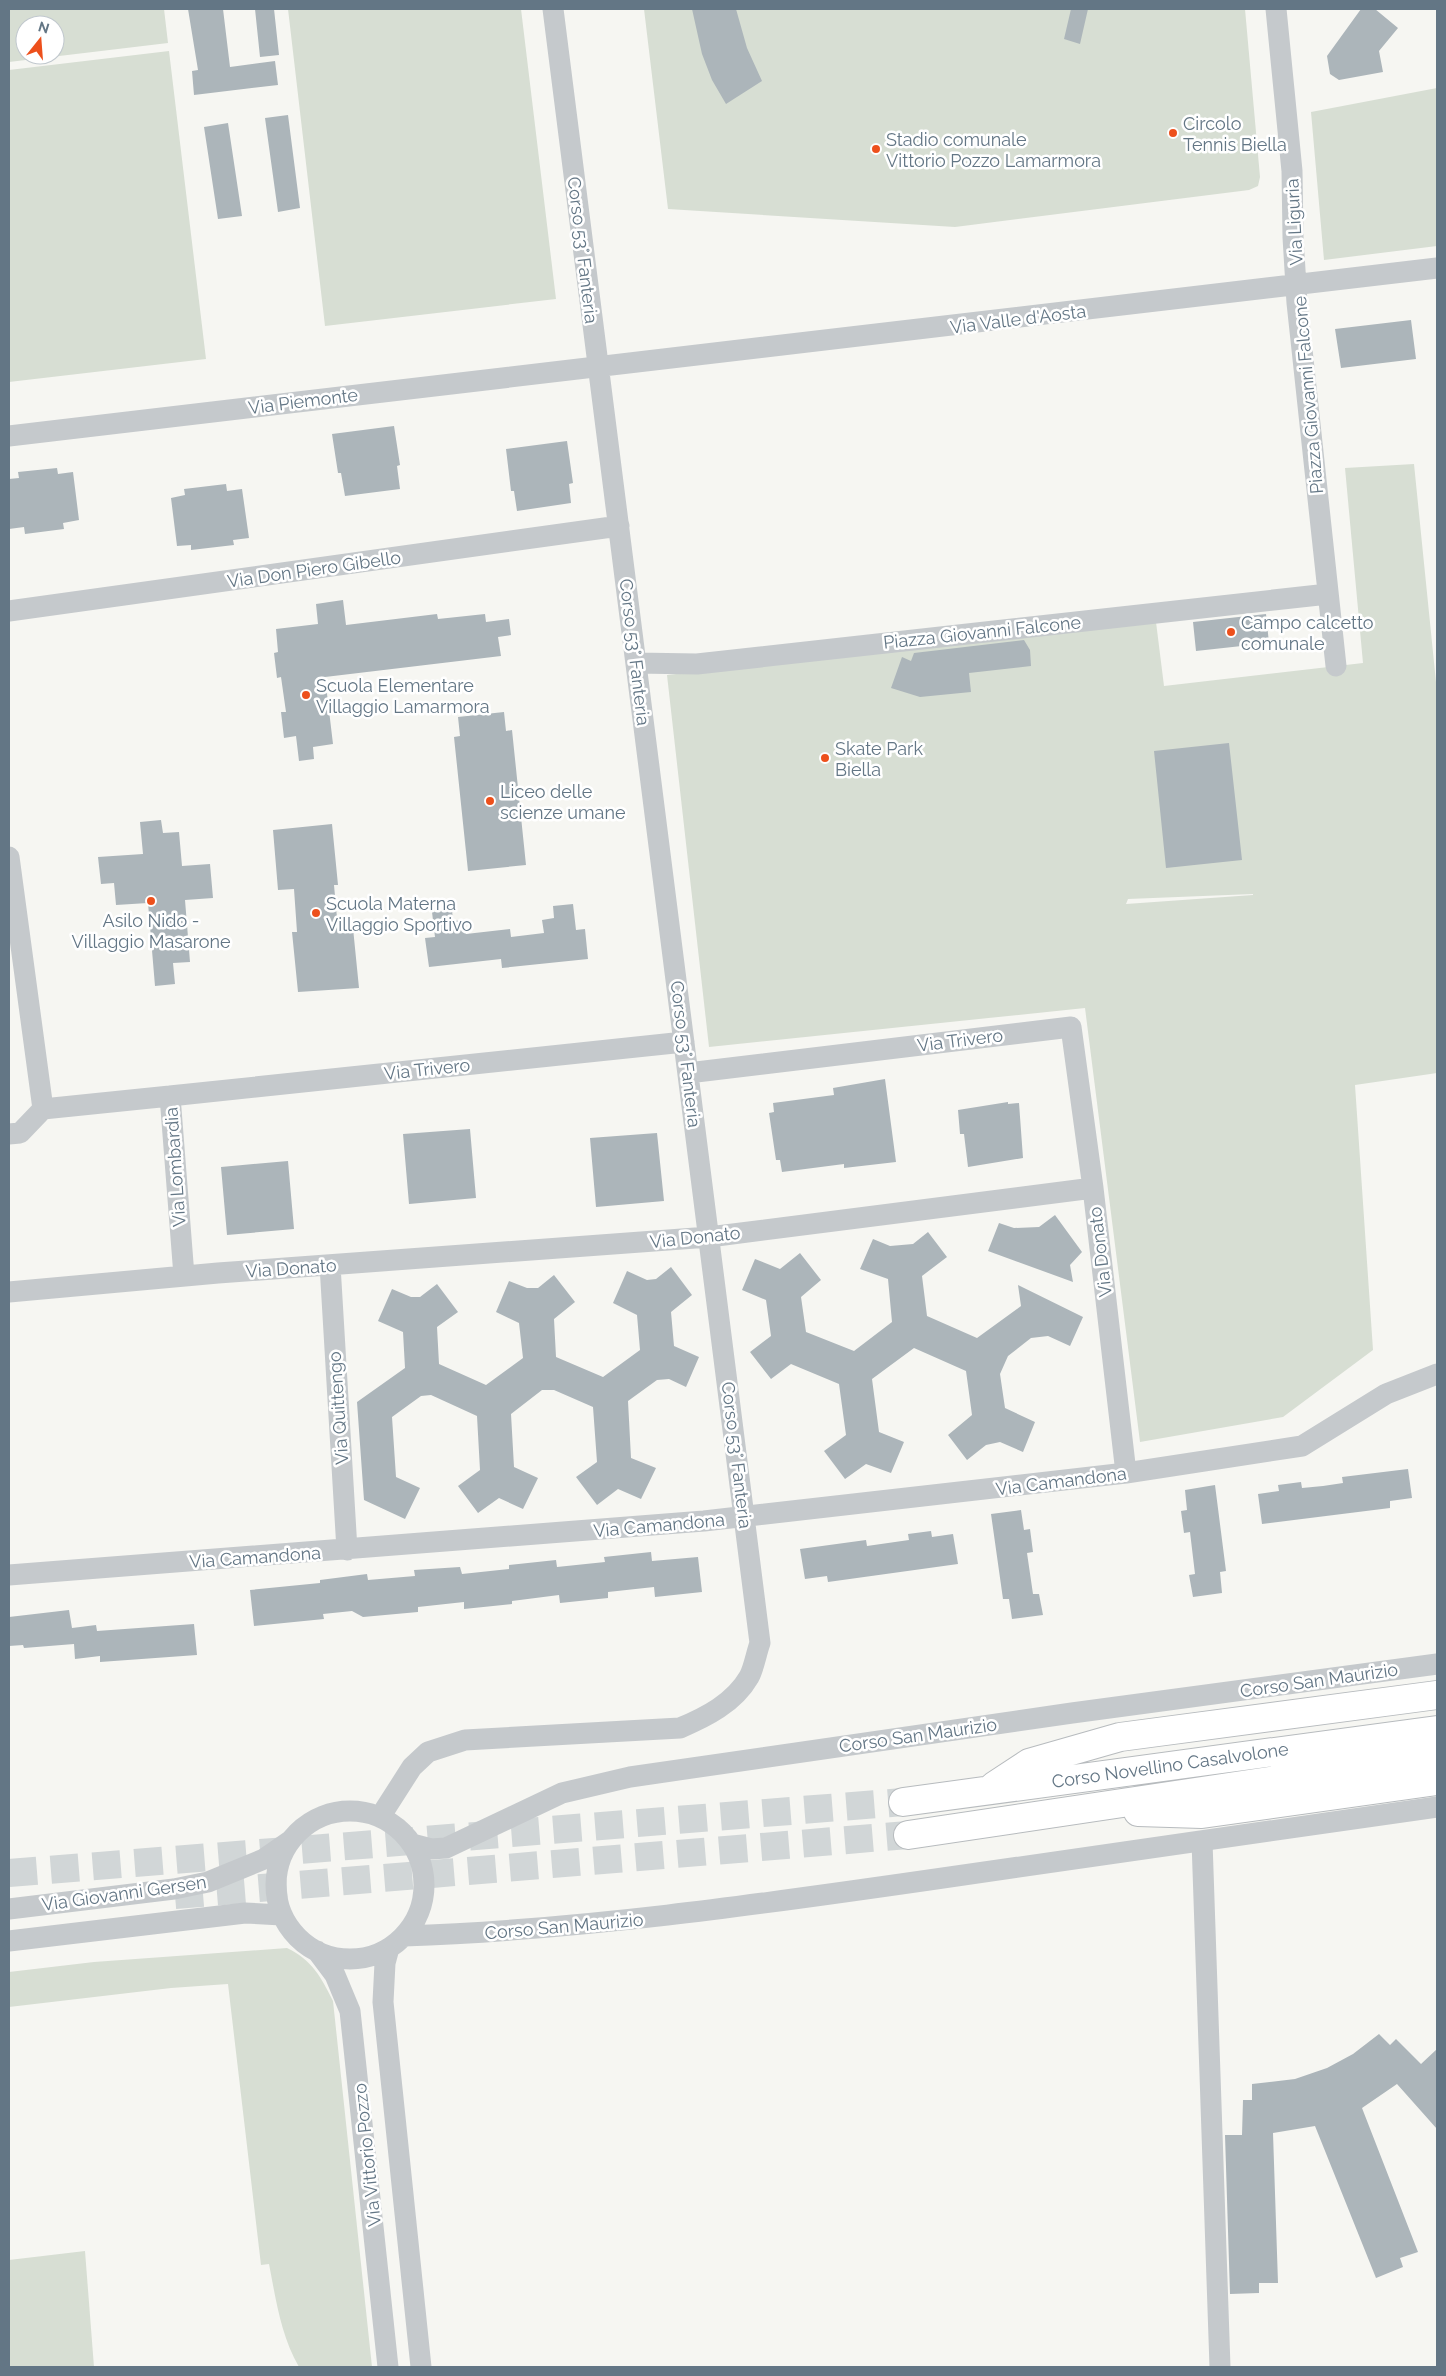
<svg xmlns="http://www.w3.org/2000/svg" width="1446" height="2376" font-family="Raleway,sans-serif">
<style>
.green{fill:#d7ded3;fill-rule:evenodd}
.building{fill:#acb5ba}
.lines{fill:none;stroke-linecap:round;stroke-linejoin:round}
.highway-tunnel{stroke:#d1d6d7;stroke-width:28;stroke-dasharray:28 14;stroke-linecap:butt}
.highway-casing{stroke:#b7bbbe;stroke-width:30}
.minor{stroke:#c5c9cc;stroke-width:21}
.highway{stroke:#fff;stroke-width:28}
.poi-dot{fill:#ed501c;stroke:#fff;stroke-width:2}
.labels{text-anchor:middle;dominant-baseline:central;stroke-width:5;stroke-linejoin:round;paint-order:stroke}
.poi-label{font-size:18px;fill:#637685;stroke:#fff;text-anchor:start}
.street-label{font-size:18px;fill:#637685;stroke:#fff}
</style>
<rect width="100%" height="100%" fill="#f6f6f2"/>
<!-- green -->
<path class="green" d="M 9,9 L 164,9 L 168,43 L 9,62 ZM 25,25 L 55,25 L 55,55 L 25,55 Z
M 288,9 L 521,9 L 556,299 L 325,326 Z
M 644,9 L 1245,9 L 1260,177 L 1258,186 L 1249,190 L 955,227 L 668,209 Z
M 169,51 L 206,359 L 9,382 L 9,70 Z
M 1437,88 L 1437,246 L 1324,260 L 1311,112 Z
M 1414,464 L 1437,692 L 1437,1073 L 1355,1085 L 1373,1350 L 1283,1417 L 1140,1442 L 1085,1008 L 709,1047 L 667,675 L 1156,622 L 1164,686 L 1363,663 L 1345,468 ZM 1253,894 L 1253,895 L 1126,904 L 1128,899 Z
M 287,1948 C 312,1960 321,1977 333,2001 L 372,2367 L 299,2367 C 281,2336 276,2300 269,2264 L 261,2265 L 228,1984 L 171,1988 L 9,2007 L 9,1972 L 94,1962 Z
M 85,2251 L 94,2367 L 9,2367 L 9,2260 Z"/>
<!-- building -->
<path class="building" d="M 188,9 L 223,9 L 230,67 L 275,61 L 278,85 L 194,95 L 192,71 L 198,70 Z
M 255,9 L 274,9 L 279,55 L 260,57 Z
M 692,9 L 736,9 L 747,48 L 762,81 L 726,104 L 712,80 L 702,54 Z
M 1071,9 L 1088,9 L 1080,44 L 1064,39 Z
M 1361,9 L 1375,9 L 1398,28 L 1379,51 L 1383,72 L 1339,80 L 1330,74 L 1327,56 Z
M 288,115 L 300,208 L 278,212 L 265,118 Z
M 228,123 L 242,216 L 218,219 L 204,127 Z
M 1411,320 L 1416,359 L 1341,368 L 1335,329 Z
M 394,426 L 400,465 L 397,466 L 400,489 L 345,496 L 341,473 L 338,473 L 332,434 Z
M 567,441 L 573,483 L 569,484 L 571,503 L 517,511 L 514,491 L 511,491 L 506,449 Z
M 57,468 L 58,474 L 73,472 L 79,520 L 63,523 L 64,529 L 25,534 L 24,527 L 9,529 L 9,479 L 19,478 L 18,472 Z
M 226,484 L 227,491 L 242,489 L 249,538 L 233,540 L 234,545 L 191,550 L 191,545 L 177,546 L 171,498 L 185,495 L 184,489 Z
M 343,600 L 346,625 L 437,614 L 438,619 L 485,614 L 486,622 L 509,619 L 511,635 L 498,637 L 501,656 L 325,677 L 333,744 L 313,747 L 314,759 L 299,761 L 296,736 L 284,738 L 281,712 L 286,712 L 281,677 L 277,678 L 274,653 L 278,652 L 276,629 L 318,624 L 316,604 Z
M 1266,614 L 1269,643 L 1196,651 L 1193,622 Z
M 1024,640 L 1030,650 L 1031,666 L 969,673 L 971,692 L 920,697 L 891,688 L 902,657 L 911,661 L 914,653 Z
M 504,712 L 506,731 L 512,730 L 526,865 L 468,871 L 454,737 L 460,736 L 458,717 Z
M 1229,743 L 1242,860 L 1166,868 L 1154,751 Z
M 161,820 L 163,833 L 179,832 L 182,866 L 210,864 L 213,898 L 185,900 L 190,962 L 173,963 L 175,984 L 155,986 L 148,903 L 116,905 L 114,883 L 101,884 L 98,857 L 143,854 L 140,822 Z
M 332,824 L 338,885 L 334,885 L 338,929 L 353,928 L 359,988 L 298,992 L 292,932 L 297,932 L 294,889 L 278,890 L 273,830 Z
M 573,904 L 576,930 L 585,929 L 588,959 L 502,968 L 501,959 L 429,967 L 425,938 L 435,937 L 432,912 L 452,910 L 453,921 L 465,920 L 466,934 L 510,929 L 511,937 L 544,933 L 542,920 L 554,918 L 553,906 Z
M 885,1079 L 896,1162 L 844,1168 L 844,1164 L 782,1172 L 780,1160 L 776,1160 L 769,1113 L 774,1112 L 773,1103 L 834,1095 L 833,1088 Z
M 1008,1102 L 1008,1104 L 1019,1103 L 1023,1158 L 968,1167 L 964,1134 L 960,1134 L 958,1110 Z
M 470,1129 L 476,1198 L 409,1204 L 403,1134 Z
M 657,1133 L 664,1201 L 596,1207 L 590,1138 Z
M 288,1161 L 294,1229 L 227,1235 L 221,1167 Z
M 1055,1215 L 1082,1252 L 1070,1265 L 1073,1282 L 988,1251 L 999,1223 L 1014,1228 L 1039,1227 Z
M 928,1232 L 947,1257 L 922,1276 L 927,1316 L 977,1338 L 1021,1306 L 1018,1285 L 1083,1317 L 1070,1346 L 1048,1336 L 1031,1338 L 1008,1356 L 1000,1374 L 1005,1408 L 1035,1422 L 1023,1452 L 1000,1442 L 986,1445 L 967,1460 L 948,1435 L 972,1415 L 966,1371 L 914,1348 L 872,1379 L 879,1432 L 904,1442 L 891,1473 L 866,1464 L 845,1479 L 824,1451 L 846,1435 L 839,1384 L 791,1364 L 771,1379 L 750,1352 L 771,1336 L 766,1300 L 742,1290 L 755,1259 L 780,1269 L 800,1253 L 821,1280 L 801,1297 L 806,1332 L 854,1351 L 892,1322 L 888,1279 L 860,1269 L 873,1239 L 890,1246 L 913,1244 Z
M 671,1267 L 692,1295 L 671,1312 L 674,1346 L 699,1357 L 686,1387 L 669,1379 L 657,1380 L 628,1401 L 631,1458 L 656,1468 L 641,1499 L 618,1489 L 597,1505 L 576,1477 L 597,1462 L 593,1407 L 554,1390 L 542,1390 L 511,1414 L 514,1467 L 538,1478 L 523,1509 L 499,1498 L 478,1513 L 458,1486 L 480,1470 L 477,1416 L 431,1395 L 421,1396 L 392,1417 L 396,1477 L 420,1488 L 405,1519 L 364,1500 L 357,1402 L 405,1368 L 403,1332 L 378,1321 L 392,1289 L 411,1297 L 420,1297 L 437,1284 L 458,1312 L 437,1327 L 439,1364 L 486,1385 L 523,1358 L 519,1323 L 496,1312 L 509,1281 L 527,1288 L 538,1288 L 554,1275 L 575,1302 L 554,1319 L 556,1357 L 603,1377 L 640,1350 L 637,1315 L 613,1303 L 627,1271 L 647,1280 L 656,1279 Z
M 1408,1469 L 1412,1498 L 1390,1501 L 1390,1508 L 1262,1524 L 1258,1494 L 1279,1491 L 1278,1485 L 1301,1482 L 1302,1488 L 1323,1486 L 1343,1483 L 1342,1477 Z
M 1215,1485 L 1226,1571 L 1220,1572 L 1222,1593 L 1193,1597 L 1189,1575 L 1195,1574 L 1190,1532 L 1184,1533 L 1181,1511 L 1187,1510 L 1185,1490 Z
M 1021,1510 L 1024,1530 L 1030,1529 L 1033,1552 L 1027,1553 L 1033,1594 L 1039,1594 L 1043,1615 L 1012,1619 L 1009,1599 L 1003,1599 L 991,1514 Z
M 931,1531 L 932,1537 L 953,1534 L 958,1564 L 828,1582 L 827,1576 L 805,1579 L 800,1549 L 866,1540 L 867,1546 L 909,1540 L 908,1534 Z
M 651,1552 L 652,1561 L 698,1557 L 702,1592 L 655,1597 L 654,1587 L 608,1592 L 608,1598 L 560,1603 L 559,1595 L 512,1601 L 512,1604 L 464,1609 L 464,1602 L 418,1607 L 418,1612 L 363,1617 L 352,1611 L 323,1614 L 324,1619 L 254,1626 L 250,1590 L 320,1583 L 320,1580 L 367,1574 L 368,1580 L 415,1576 L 414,1570 L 460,1567 L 462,1574 L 509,1569 L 509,1565 L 556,1560 L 557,1567 L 605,1562 L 604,1557 Z
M 69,1610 L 72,1628 L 96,1625 L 97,1631 L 194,1624 L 197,1655 L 100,1662 L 100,1656 L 75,1659 L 74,1644 L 24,1648 L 23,1645 L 9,1646 L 9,1617 Z
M 1379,2034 L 1390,2045 L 1396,2039 L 1421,2064 L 1437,2049 L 1437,2129 L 1397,2084 L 1362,2108 L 1418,2252 L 1400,2258 L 1403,2267 L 1376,2278 L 1315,2126 L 1273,2133 L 1278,2283 L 1259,2283 L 1259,2293 L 1230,2294 L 1225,2135 L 1242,2135 L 1243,2100 L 1252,2100 L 1252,2084 L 1295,2079 L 1327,2068 L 1353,2054 Z"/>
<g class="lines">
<!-- highway-tunnel -->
<path class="highway-tunnel" d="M 9,1873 L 903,1802
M 175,1895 L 908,1835"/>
<!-- highway casing -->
<g class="highway-casing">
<path id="highway" d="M 994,1786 L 1029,1763 L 1120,1737 L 1437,1695
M 903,1802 L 1437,1730
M 1138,1812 L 1202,1814 L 1437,1781
M 908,1835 L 1437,1756"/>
</g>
<!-- minor -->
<path class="minor" d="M 1276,9 L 1292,171 L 1293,237 L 1297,303 L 1336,666
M 9,436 L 1437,268
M 9,611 L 619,526
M 636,663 L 697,664 L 1328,594
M 9,857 L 43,1109 L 170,1096 L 184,1276
M 688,1073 L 1071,1027 L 1093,1188
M 170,1096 L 684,1042
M 9,1134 L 20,1133 L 43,1109
M 330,1265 L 347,1550
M 9,1292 L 218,1273 L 709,1237 L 1093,1188 L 1126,1473
M 9,1575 L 704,1521 L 1126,1473 L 1302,1446 L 1386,1394 L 1437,1374
M276 1885a74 74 0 1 1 148 0a74 74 0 1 1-148 0Z
M 380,1817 L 412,1767 L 428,1752 L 465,1740 L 680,1728 C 706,1717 734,1703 749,1677 C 754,1668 756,1654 760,1643 L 553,9
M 1202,1841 L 1220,2367
M 412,1844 L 431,1849 L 446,1848 L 562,1793 L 630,1777 L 1072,1713 L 1437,1664
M 9,1909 L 174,1889 L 208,1882 L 264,1859 L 290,1841
M 404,1936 C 580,1930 755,1905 929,1880 C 1099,1856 1268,1831 1437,1807
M 9,1941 L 245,1913 L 282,1915
M 389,1948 L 385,1963 L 383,2002 L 421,2367
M 317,1951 L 335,1975 L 350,2011 L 388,2367"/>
<!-- highway -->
<use href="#highway" class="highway"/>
</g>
<!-- markers -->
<g class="poi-dot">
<circle cx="1173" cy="133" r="5"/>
<circle cx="876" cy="149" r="5"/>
<circle cx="1231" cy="632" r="5"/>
<circle cx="306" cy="695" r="5"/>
<circle cx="825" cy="758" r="5"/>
<circle cx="490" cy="801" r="5"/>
<circle cx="151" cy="901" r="5"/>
<circle cx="316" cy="913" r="5"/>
</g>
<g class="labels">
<!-- poi labels -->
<g class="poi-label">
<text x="1183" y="123">Circolo<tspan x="1183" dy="21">Tennis Biella</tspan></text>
<text x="886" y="139">Stadio comunale<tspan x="886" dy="21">Vittorio Pozzo Lamarmora</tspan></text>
<text x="1241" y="622">Campo calcetto<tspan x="1241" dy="21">comunale</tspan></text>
<text x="316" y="685">Scuola Elementare<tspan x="316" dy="21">Villaggio Lamarmora</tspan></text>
<text x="835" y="748">Skate Park<tspan x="835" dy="21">Biella</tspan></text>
<text x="500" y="791">Liceo delle<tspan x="500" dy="21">scienze umane</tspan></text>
<text x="326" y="903">Scuola Materna<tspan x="326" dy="21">Villaggio Sportivo</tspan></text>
<text x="151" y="920" text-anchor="middle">Asilo Nido -<tspan x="151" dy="21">Villaggio Masarone</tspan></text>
</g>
<!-- street labels -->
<g class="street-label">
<text transform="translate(1294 222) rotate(-93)">Via Liguria</text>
<text transform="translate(583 250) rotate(83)">Corso 53° Fanteria</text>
<text transform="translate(1018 319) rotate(-7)">Via Valle d'Aosta</text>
<text transform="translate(1308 395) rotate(-95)">Piazza Giovanni Falcone</text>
<text transform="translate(303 401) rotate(-7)">Via Piemonte</text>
<text transform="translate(314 569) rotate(-8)">Via Don Piero Gibello</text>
<text transform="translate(982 632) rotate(-6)">Piazza Giovanni Falcone</text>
<text transform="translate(635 652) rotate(83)">Corso 53° Fanteria</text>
<text transform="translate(960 1040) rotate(-7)">Via Trivero</text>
<text transform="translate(686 1054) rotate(83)">Corso 53° Fanteria</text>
<text transform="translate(427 1069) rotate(-6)">Via Trivero</text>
<text transform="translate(175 1167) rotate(-94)">Via Lombardia</text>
<text transform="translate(695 1237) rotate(-6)">Via Donato</text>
<text transform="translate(1100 1252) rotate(-97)">Via Donato</text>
<text transform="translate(291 1268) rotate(-4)">Via Donato</text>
<text transform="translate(338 1408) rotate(-94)">Via Quittengo</text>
<text transform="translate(737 1455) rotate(83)">Corso 53° Fanteria</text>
<text transform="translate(1061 1481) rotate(-7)">Via Camandona</text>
<text transform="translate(659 1525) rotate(-5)">Via Camandona</text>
<text transform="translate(255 1557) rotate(-4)">Via Camandona</text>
<text transform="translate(1319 1680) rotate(-8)">Corso San Maurizio</text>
<text transform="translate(918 1735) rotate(-8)">Corso San Maurizio</text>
<text transform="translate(1170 1765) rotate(-8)">Corso Novellino Casalvolone</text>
<text transform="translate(124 1893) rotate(-8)">Via Giovanni Gersen</text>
<text transform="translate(564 1926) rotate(-5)">Corso San Maurizio</text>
<text transform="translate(367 2155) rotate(-96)">Via Vittorio Pozzo</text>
</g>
</g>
<!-- border -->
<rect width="1446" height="2376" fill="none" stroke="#637685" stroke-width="20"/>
<!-- north arrow -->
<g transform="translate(40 40) rotate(17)"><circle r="24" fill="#ffffff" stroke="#c1c8ce"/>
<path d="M0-4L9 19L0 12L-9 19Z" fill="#ed501c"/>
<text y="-8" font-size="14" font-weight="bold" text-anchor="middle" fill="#637685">N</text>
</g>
</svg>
